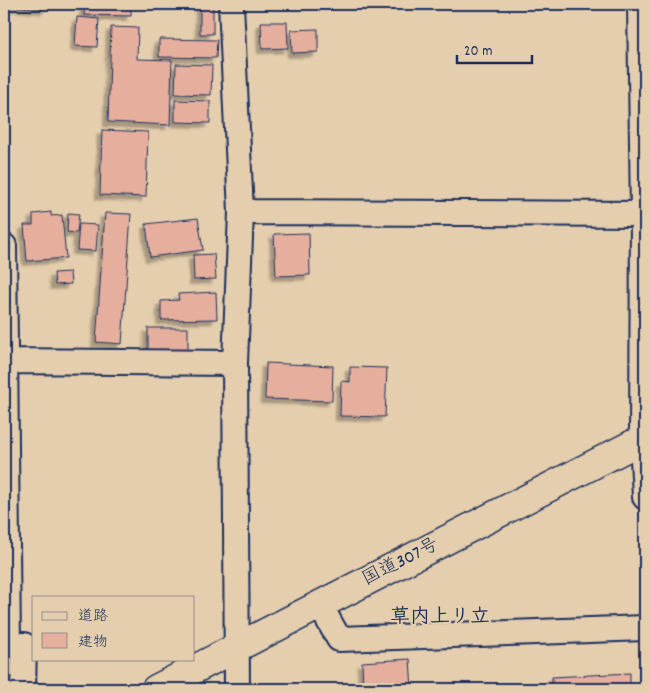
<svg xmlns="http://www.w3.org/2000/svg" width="649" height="693" font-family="Dekko,'Klee One',sans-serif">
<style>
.building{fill:#e6ae9d;stroke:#1b2f5e;filter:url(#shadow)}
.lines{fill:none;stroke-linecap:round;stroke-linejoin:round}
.street-casing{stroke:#1b2f5e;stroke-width:28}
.highway-casing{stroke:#1b2f5e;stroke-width:31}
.street{stroke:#e4cead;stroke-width:24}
.highway{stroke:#e4cead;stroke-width:28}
.labels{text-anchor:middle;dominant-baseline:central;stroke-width:4.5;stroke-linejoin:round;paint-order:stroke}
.street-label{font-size:19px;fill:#1b2f5e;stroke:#e4cead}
.neighbourhood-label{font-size:20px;font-weight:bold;fill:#1b2f5e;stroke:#e4cead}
</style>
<defs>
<filter id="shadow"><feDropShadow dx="-4.5" dy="4.5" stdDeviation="1" flood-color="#0004"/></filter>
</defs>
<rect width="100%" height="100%" fill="#e4cead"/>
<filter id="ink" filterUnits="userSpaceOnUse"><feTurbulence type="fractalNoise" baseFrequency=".02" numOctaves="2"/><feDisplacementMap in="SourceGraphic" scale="10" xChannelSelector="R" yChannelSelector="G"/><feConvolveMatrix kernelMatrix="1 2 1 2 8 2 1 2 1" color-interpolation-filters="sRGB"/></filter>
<g filter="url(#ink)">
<!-- building -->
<path class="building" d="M 4,4 L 48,4 L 47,9 L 4,6 Z
M 85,4 L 131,4 L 131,16 L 84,15 Z
M 200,4 L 213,4 L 213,34 L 200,34 Z
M 77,17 L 99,19 L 97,47 L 75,46 Z
M 261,22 L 287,22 L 288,48 L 262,49 Z
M 111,27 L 138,28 L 137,59 L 172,60 L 170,125 L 108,122 Z
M 318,29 L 318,52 L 292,53 L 291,30 Z
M 159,39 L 217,40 L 216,58 L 159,57 Z
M 176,64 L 212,65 L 211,95 L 175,94 Z
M 175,100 L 210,101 L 210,123 L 175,122 Z
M 102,130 L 148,132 L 146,197 L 100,195 Z
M 51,212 L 51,216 L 62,215 L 66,258 L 27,261 L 24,225 L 33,225 L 33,214 Z
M 68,213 L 79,214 L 77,233 L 67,232 Z
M 105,213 L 131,214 L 122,344 L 96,342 Z
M 198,218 L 203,250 L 150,257 L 146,224 Z
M 79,224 L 98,225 L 96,251 L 77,250 Z
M 309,233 L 310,275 L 276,276 L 274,234 Z
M 214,254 L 216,279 L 194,280 L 193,255 Z
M 70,272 L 71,284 L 55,285 L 54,273 Z
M 216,292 L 217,319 L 161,320 L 161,301 L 179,300 L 178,294 Z
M 148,328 L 188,328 L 188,352 L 148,352 Z
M 266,363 L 333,366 L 332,401 L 265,399 Z
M 350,367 L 387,368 L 385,417 L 340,416 L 341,381 L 350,382 Z
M 410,659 L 412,689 L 363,689 L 362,662 Z
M 630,673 L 630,689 L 552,689 L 552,677 Z"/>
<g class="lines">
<!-- street casing -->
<g class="street-casing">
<path id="street" d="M 231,4 L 241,212 L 235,363 L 237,689
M 640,4 L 643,214 L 642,439 L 645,497
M 241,212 L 643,214
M 4,246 L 8,646
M 5,361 L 235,363
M 320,605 L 339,639 L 645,628
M 4,646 L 24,645 L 23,689"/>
</g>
<!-- highway casing -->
<g class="highway-casing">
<path id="highway" d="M 156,689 L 645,438"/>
</g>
<!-- street -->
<use href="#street" class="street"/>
<!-- highway -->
<use href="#highway" class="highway"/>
</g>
</g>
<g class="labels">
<!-- street labels -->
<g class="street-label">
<text transform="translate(401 563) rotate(-27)">国道307号</text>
</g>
<!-- neighbourhood labels -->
<g class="neighbourhood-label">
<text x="440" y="618">草内上リ立</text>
</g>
</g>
<!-- margin -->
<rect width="649" height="693" fill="none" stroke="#e4cead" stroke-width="20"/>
<rect x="10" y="10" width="629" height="673" fill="none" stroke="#1b2f5e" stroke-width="2" filter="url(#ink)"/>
<!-- legend -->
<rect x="32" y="596" width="162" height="65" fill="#e4cead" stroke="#948e8d"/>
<rect x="42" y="612" width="25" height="8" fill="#e4cead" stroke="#948e8d"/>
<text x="78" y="620" font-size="15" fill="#1b2f5e">道路</text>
<rect x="42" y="633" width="25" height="15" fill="#e6ae9d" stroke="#948e8d"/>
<text x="78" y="646" font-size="15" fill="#1b2f5e">建物</text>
<!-- scale -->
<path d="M457 55v8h75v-8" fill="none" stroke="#1b2f5e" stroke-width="2.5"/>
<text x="464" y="55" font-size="15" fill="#1b2f5e" stroke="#e4cead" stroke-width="4" paint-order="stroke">20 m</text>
</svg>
